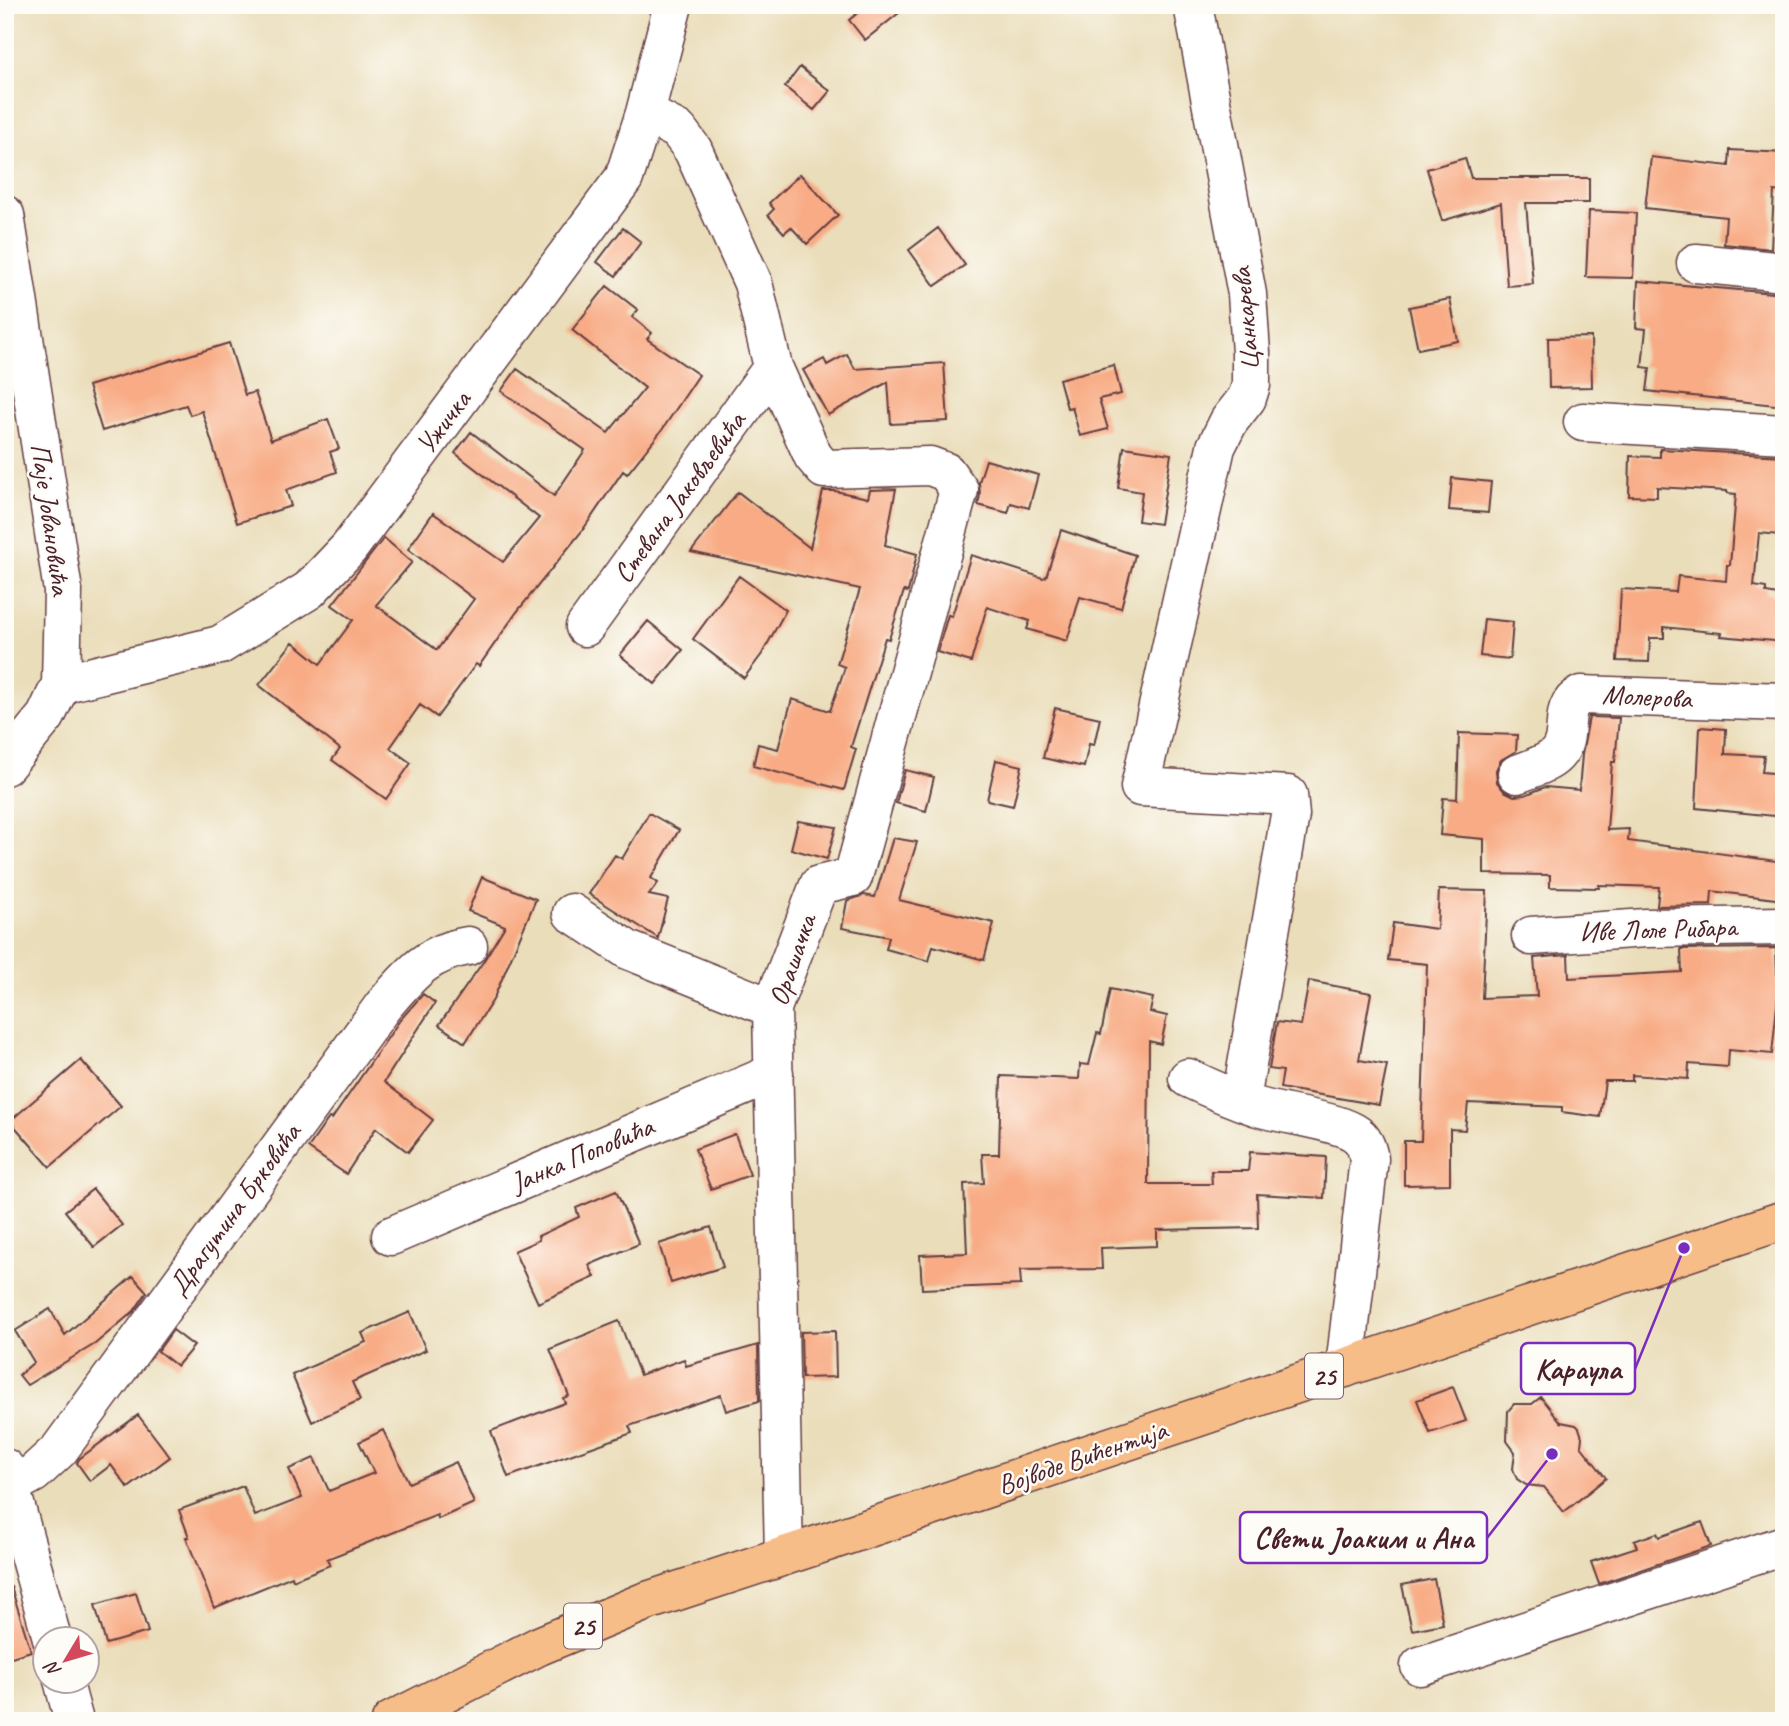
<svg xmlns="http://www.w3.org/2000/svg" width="1789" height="1726" font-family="Caveat,sans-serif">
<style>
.building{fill:#f8ab84}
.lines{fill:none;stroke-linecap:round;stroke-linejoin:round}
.minor-casing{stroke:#623c40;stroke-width:41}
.major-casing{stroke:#623c40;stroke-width:41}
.minor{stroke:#fff;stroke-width:38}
.major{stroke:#f7bd88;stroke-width:38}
.labels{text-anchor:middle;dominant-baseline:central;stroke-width:5;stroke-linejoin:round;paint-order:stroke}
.shield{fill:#fdfcf7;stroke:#806168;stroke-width:2}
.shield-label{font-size:26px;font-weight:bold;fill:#4a1f2b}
.street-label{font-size:28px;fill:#4a1f2b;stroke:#fdfcf7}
.leader{fill:none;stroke:#7b2cbf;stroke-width:2.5}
.callout-dot{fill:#7b2cbf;stroke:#fdfcf7;stroke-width:2.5}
.callout{fill:#fdfcf7;stroke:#7b2cbf;stroke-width:2.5}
.callout-label{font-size:30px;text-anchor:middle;font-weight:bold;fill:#4a1f2b}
</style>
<rect width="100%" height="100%" fill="#fdfcf7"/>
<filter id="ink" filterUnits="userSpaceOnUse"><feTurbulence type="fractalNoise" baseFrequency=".0143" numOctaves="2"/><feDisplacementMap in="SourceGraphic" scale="14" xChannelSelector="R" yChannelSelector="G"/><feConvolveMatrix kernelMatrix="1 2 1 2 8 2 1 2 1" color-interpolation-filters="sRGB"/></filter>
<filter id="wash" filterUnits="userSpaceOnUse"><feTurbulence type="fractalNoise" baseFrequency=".00686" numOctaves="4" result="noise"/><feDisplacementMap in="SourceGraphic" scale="28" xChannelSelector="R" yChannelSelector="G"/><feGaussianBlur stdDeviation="1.57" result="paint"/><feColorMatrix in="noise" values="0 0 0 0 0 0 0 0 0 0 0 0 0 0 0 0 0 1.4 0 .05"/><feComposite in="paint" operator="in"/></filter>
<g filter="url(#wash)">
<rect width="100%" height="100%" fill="#eaddba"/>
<g id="blocks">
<!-- building -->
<path class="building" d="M 868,5 L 909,5 L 865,40 L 849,20 Z
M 800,67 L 830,91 L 814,110 L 785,87 Z
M 1730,150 L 1784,153 L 1784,192 L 1774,191 L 1771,249 L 1724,244 L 1726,217 L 1645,208 L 1651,157 L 1729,166 Z
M 1465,158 L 1471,178 L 1589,178 L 1589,203 L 1526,203 L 1533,284 L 1507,286 L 1501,203 L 1442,221 L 1427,169 Z
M 800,174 L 838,215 L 807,244 L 791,227 L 784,233 L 768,215 L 774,209 L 769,203 Z
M 1589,211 L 1636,213 L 1633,278 L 1586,277 Z
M 623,228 L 641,242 L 616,276 L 597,262 Z
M 938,228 L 965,265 L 935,286 L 909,250 Z
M 1638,281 L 1784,294 L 1784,406 L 1647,391 L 1650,368 L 1642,367 L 1646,329 L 1636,328 Z
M 607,286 L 638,310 L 632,317 L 652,333 L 647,339 L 699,375 L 662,430 L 627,474 L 623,471 L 582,531 L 516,613 L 479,666 L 476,664 L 437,717 L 420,705 L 390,748 L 411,763 L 386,799 L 332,760 L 340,749 L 259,685 L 293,642 L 320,664 L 353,620 L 332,605 L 384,538 L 412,562 L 376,605 L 437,650 L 474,599 L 408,549 L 433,513 L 503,562 L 539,518 L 455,453 L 471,432 L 554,496 L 585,450 L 501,391 L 517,369 L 608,433 L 645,388 L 572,330 Z
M 1450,299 L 1458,341 L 1418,349 L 1409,307 Z
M 1591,337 L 1592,387 L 1549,388 L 1548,338 Z
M 229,343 L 245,395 L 255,392 L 271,440 L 328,419 L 339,449 L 330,452 L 337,472 L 286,490 L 291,506 L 237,523 L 202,411 L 190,415 L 186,405 L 102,431 L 88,386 Z
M 847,354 L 855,369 L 944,363 L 948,421 L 891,424 L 888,382 L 828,415 L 803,370 L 824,359 L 827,365 Z
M 1114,365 L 1121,394 L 1099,399 L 1108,429 L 1080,436 L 1072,407 L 1067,408 L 1059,379 Z
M 1124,447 L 1171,454 L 1160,524 L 1138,521 L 1142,492 L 1118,488 Z
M 1660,449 L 1784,456 L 1784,492 L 1780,535 L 1759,533 L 1754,586 L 1766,588 L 1766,593 L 1784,596 L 1784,642 L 1721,636 L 1722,633 L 1664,627 L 1664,638 L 1650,638 L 1649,662 L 1617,661 L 1621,589 L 1676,592 L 1678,576 L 1726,581 L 1727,565 L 1730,565 L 1736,494 L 1727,493 L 1727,491 L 1657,487 L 1657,497 L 1629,496 L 1630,456 L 1660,457 Z
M 986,460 L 1038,475 L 1029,508 L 1011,503 L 1008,513 L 978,505 L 980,495 L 979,482 Z
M 1452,478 L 1491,482 L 1488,513 L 1449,510 Z
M 896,489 L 885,545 L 917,554 L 908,592 L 904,591 L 889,639 L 885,638 L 851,747 L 856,749 L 844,790 L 753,766 L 758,744 L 778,749 L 792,699 L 830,711 L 845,667 L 837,664 L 860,589 L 691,552 L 738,492 L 810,548 L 823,491 L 835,491 L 868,498 L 870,490 Z
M 1061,530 L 1135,555 L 1121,608 L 1080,597 L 1067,641 L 1027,629 L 1030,621 L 987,607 L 971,662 L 937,652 L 948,615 L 952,616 L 971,555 L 1043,578 L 1046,577 Z
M 739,576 L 786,610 L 762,654 L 744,678 L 693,639 Z
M 1484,619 L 1513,622 L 1510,659 L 1480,656 Z
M 648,621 L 683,650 L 655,684 L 620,655 Z
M 1055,708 L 1100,718 L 1094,745 L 1089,744 L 1084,767 L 1043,758 Z
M 1589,717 L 1619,718 L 1615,762 L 1612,762 L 1607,830 L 1629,829 L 1628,841 L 1784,862 L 1784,900 L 1712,891 L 1711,905 L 1657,906 L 1659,887 L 1599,885 L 1599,888 L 1550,887 L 1550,875 L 1484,874 L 1484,839 L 1440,835 L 1443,798 L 1457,799 L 1459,733 L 1517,735 L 1516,751 L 1501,760 L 1496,770 L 1497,782 L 1504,791 L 1514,796 L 1525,795 L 1545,787 L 1579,790 L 1582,755 Z
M 1700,727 L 1726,729 L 1725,754 L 1764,756 L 1762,772 L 1784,774 L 1784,817 L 1696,808 Z
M 996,760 L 1022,766 L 1013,806 L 987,800 Z
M 905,770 L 934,777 L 926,811 L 896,803 Z
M 649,813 L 679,830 L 651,878 L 658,883 L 649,895 L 668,899 L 658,938 L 589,894 L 615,855 L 622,859 Z
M 798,821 L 836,827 L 827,859 L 791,849 Z
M 893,838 L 917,842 L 899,900 L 994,923 L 984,960 L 933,946 L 929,961 L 886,949 L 889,937 L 842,928 L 847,901 L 864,895 L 875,897 Z
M 482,877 L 536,899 L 493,1000 L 465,1043 L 439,1025 L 483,962 L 505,926 L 468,911 Z
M 1439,890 L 1487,891 L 1482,998 L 1537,996 L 1534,958 L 1568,955 L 1569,978 L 1682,972 L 1681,949 L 1776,948 L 1778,996 L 1772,1054 L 1729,1050 L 1728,1067 L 1689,1064 L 1688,1079 L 1632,1075 L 1632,1081 L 1605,1081 L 1600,1117 L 1562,1112 L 1562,1107 L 1468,1103 L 1465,1130 L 1450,1129 L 1450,1184 L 1404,1185 L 1404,1141 L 1421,1141 L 1427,964 L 1388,960 L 1393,923 L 1437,929 Z
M 1309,981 L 1371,993 L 1359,1060 L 1387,1065 L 1379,1105 L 1280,1088 L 1283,1071 L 1269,1069 L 1277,1022 L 1301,1025 Z
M 1110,989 L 1153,998 L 1150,1012 L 1167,1016 L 1161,1044 L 1149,1041 L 1148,1184 L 1212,1184 L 1211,1171 L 1248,1171 L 1250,1152 L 1326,1157 L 1324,1198 L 1257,1194 L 1258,1228 L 1157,1230 L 1157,1246 L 1101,1248 L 1102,1269 L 1020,1270 L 1021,1285 L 922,1289 L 920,1255 L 967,1253 L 964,1184 L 984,1183 L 982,1154 L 999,1154 L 1001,1076 L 1079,1079 L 1080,1064 L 1089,1065 L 1097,1033 L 1101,1034 Z
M 423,994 L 435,1003 L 384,1082 L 433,1120 L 408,1152 L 376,1128 L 346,1174 L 308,1148 L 329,1118 L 332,1119 L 400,1020 Z
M 81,1060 L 121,1106 L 50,1167 L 10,1121 Z
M 735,1134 L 750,1175 L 711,1189 L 695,1149 Z
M 93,1189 L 122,1225 L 94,1247 L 65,1211 Z
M 616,1191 L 639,1244 L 589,1265 L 595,1277 L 538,1303 L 514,1251 L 539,1240 L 538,1236 L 579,1217 L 576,1208 Z
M 711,1227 L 723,1267 L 671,1283 L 659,1244 Z
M 133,1276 L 147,1292 L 134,1311 L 95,1344 L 27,1385 L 19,1375 L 34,1362 L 15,1331 L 50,1309 L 65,1335 Z
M 410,1312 L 426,1350 L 352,1382 L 360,1400 L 312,1422 L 292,1375 L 366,1342 L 362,1333 Z
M 619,1321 L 640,1375 L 684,1359 L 686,1366 L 758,1345 L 759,1401 L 726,1411 L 721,1395 L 629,1426 L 632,1433 L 508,1477 L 491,1431 L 565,1403 L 563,1398 L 569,1396 L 550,1349 Z
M 173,1330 L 194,1346 L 177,1366 L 158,1351 Z
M 835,1331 L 836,1377 L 802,1378 L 801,1332 Z
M 1453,1387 L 1466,1421 L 1430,1433 L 1417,1400 Z
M 1541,1397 L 1561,1422 L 1576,1425 L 1579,1428 L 1582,1437 L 1581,1446 L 1606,1478 L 1564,1512 L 1544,1487 L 1526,1485 L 1517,1479 L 1513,1469 L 1515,1452 L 1507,1441 L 1508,1411 L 1514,1404 L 1532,1404 Z
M 138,1415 L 170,1457 L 128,1488 L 111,1465 L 90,1481 L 77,1463 L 79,1459 Z
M 383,1430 L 409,1483 L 456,1462 L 474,1503 L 438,1519 L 437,1515 L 327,1559 L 330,1565 L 293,1580 L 292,1576 L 214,1608 L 186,1537 L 189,1537 L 179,1510 L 243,1486 L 255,1516 L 302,1498 L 289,1469 L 314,1458 L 329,1491 L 374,1473 L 359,1442 Z
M 1702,1522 L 1711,1546 L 1599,1584 L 1591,1562 L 1637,1547 L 1634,1541 L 1657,1533 L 1659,1537 Z
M 1434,1579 L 1443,1624 L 1412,1630 L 1402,1585 Z
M 11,1587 L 31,1651 L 5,1659 L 5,1588 Z
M 136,1593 L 148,1632 L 106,1644 L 95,1605 Z"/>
</g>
</g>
<g filter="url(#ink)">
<use href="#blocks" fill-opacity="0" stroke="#623c40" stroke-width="2"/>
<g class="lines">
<!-- minor casing -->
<g class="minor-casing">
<path id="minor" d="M 1193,5 L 1247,294 L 1251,353 L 1251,385 L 1247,398 L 1229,421 L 1216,447 L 1140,787 L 1288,795 L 1290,815 L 1241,1100
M 645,113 L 678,130 L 693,150 L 753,283 L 773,367 L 813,456 L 824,469 L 930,466 L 946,472 L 959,490 L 853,877 L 819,885 L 772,1008 L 784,1556
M 5,215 L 63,591 L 61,684 L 46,716 L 5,766
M 1696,263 L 1784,272
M 1583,422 L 1784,434
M 585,627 L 773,367
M 61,684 L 220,645 L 309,590 L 349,548 L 624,178 L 645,113 L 673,5
M 1517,774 C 1530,769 1548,764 1557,754 C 1574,736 1556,708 1581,695 L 1784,702
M 572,913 L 628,950 L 772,1008
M 1531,936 L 1646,928 L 1784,926
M 1188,1078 C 1211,1089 1234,1099 1258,1107 C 1284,1115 1332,1120 1353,1132 C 1364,1138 1367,1148 1369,1159 L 1345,1368
M 391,1236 L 774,1073
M 5,1468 L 52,1638
M 10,1486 L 34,1473 L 59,1450 L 383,1006 C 410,975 426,953 468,946
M 1420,1666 L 1784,1545
M 63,1680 L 74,1721"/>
</g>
<!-- major casing -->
<g class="major-casing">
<path id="major" d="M 391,1721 L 539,1646 L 644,1602 L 833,1540 L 1784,1220"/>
</g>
<!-- minor -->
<use href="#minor" class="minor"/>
<!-- major -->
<use href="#major" class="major"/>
</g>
</g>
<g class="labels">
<!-- shield labels -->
<g class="shield">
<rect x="1305" y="1353.5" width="38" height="45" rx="5"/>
<rect x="564" y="1603.5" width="38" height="45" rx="5"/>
</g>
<g class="shield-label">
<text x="1324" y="1376">25</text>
<text x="583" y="1626">25</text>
</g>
<!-- street labels -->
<g class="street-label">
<text transform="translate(1245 319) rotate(-95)">Цанкарева</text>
<text transform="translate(443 422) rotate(-53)">Ужичка</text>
<text transform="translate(679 497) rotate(-54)">Стевана Јаковљевића</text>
<text transform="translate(51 519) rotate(82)">Паје Јовановића</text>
<text transform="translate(1647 696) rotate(3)">Молерова</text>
<text transform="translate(1658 929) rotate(-2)">Иве Лоле Рибара</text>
<text transform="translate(792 960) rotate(-71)">Орашачка</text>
<text transform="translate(582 1154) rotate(-23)">Јанка Поповића</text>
<text transform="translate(234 1209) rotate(-54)">Драгутина Брковића</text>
<text transform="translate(1082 1457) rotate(-19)">Војводе Вићентија</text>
</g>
</g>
<!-- callouts -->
<path class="leader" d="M1684 1248L1635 1369M1552 1454L1487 1538"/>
<g class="callout-dot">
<circle cx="1684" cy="1248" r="7"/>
<circle cx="1552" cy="1454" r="7"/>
</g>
<g class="callout">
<rect x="1521" y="1343" width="114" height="51" rx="7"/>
<rect x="1240" y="1512" width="247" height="51" rx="7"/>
</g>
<g class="callout-label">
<text x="1578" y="1379">Караула</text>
<text x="1364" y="1548">Свети Јоаким и Ана</text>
</g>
<!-- margin -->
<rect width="1789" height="1726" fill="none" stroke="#fdfcf7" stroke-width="28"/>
<!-- north arrow -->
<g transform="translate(66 1660) rotate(232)"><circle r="33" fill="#fdfcf7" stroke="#b5a4a5" stroke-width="2"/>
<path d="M0-5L12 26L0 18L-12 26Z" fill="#d1495b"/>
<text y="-10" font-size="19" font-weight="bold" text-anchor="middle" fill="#4a1f2b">N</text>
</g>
</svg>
